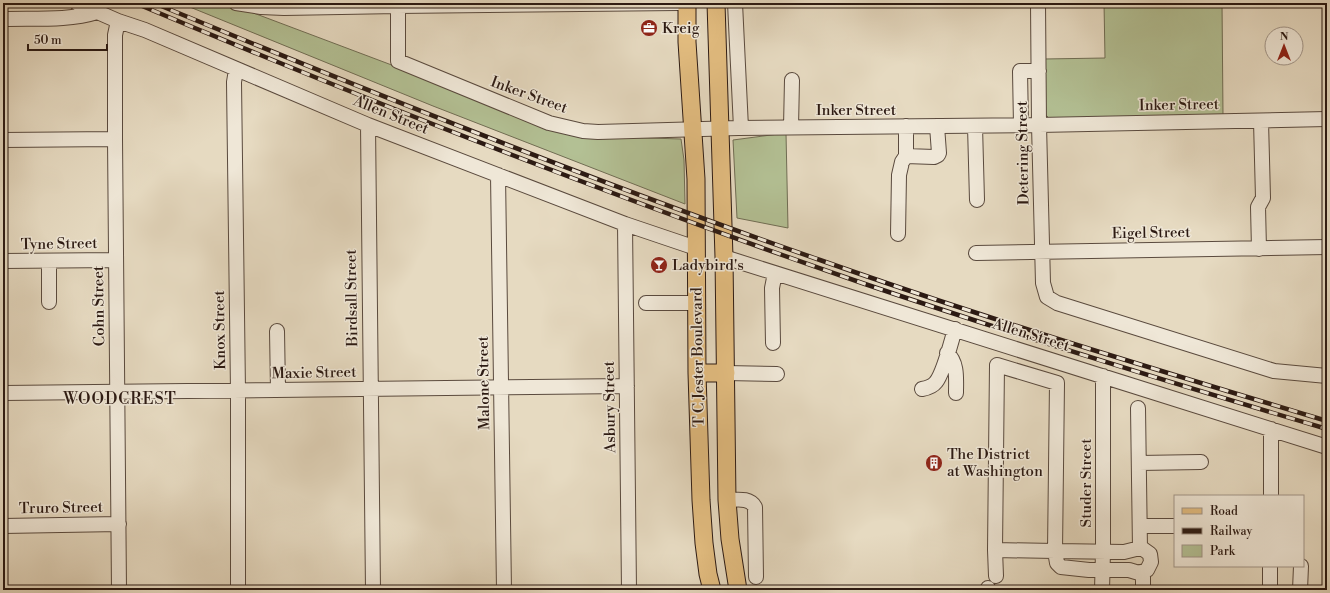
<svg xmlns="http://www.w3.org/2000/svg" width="1330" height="593" font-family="'Libre Bodoni',serif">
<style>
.green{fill:#b3c094;stroke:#706d54}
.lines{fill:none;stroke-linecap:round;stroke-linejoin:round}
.minor-casing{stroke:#5a4a3e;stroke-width:16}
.major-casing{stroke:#2c1a13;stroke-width:19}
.minor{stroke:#efe7d7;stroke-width:14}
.major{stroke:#e3bd80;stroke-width:17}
.rail-casing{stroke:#2c1a13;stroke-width:4.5}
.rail{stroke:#efe7d7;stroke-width:3;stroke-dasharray:9;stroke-linecap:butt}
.labels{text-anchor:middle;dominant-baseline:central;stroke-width:3;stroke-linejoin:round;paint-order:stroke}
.poi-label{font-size:15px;fill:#2c1a13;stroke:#efe7d7;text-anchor:start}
.street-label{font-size:15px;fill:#2c1a13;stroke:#efe7d7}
.neighbourhood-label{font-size:16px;letter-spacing:1px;fill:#2c1a13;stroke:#efe7d7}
</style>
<rect width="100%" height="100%" fill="#e6dac1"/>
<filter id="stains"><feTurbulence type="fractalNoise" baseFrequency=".005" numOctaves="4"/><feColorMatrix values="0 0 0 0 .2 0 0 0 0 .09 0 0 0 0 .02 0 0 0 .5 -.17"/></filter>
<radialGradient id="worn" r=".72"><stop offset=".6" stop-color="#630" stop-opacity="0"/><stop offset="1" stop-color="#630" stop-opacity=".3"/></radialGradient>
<!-- green -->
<path class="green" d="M 180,3 L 227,3 L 389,64 L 545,126 L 585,136 L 681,139 L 684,160 L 685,204 L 433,106 Z
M 1104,3 L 1222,3 L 1223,115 L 1050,119 L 1045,114 L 1044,59 L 1105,58 Z
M 786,133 L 788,228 L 737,218 L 733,140 Z"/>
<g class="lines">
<!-- minor casing -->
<g class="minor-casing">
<path id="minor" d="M 77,3 L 118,21 L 145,30 L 368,125 L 625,224 L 696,248
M 236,3 L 261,7 L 284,8 L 398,6 L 678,3
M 398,3 L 398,61 L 549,123 L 583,131 L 598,132 L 738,128 L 1039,125 L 1327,119
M 735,3 L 741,128
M 1038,3 L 1039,125 L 1043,283 L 1047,297 L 1057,303 L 1274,371 L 1327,376
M 3,19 C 34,18 68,21 97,12
M 118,21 L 115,35 L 115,139 L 119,590
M 236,70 L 234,82 L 238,391 L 238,590
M 368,125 L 373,590
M 1021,125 L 1020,71 L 1039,71
M 975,126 L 977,200
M 791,127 L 792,80
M 3,140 L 115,139
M 906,156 L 934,157 L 938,155 L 939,153 L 937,126
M 498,175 L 504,590
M 625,224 L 629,590
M 898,234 L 899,175 L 902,162 L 906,156 L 906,126
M 1259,249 L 1258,207 L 1263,198 L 1261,121
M 976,253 L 1327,247
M 724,257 L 1327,447
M 3,261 L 116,260
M 49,261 L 49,302
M 646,303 L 697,303
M 277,331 L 278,390
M 773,343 L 772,288 L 775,273
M 947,353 C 958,363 956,379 956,393
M 726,373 L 777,374
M 922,389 C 928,388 933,386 936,382 C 944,372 951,342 955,329
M 3,393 L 627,386
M 1138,408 L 1140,549
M 1139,463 L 1201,462
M 1271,496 L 1271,429
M 727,500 C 737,500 749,497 755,507 L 756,577
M 3,526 L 119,524
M 1140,526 L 1175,526
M 1136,549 L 1143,549 L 1150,554 L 1151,562 L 1147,570 L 1139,573 L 1129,570 L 1089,570 L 1061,567 L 1057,563 L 1055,551 L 1124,552 Z
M 995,550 L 1055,551 L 1057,383 L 997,365 L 995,550 L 996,576
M 1143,572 L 1143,590
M 988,590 L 988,588
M 1102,590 L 1103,552 L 1103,376
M 1270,590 L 1270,566
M 1300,590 L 1301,566"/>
</g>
<!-- major casing -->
<g class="major-casing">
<path id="major" d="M 687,3 L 687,42 L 696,179 L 697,373 L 701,500 L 704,543 L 708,574 L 712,590
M 716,3 L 724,257 L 727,500 L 730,539 L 738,590
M 697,373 L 726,373"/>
</g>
<!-- minor -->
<use href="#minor" class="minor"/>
<!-- major -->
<use href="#major" class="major"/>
<!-- rail casing -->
<g class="rail-casing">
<path id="rail" d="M 135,3 C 375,104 619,199 865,284 C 1018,336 1172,383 1327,429
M 154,3 C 374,94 595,182 820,260 C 987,319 1157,370 1327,421"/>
</g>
<!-- rail -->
<use href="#rail" class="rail"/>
</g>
<!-- icons -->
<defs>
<g id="office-disc" transform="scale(0.9)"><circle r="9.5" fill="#8f2418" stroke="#efe7d7"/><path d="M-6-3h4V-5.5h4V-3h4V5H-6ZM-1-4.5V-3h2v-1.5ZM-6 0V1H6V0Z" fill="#fff"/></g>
<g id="bar-disc" transform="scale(0.9)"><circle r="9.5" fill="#8f2418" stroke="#efe7d7"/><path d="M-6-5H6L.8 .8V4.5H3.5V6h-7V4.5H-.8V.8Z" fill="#fff"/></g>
<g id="building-disc" transform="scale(0.9)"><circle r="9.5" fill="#8f2418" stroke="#efe7d7"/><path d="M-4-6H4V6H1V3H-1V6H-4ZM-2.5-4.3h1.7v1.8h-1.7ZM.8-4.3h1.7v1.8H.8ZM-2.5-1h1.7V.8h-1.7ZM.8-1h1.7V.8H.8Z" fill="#fff"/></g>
</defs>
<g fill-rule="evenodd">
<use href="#office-disc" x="649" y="28"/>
<use href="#bar-disc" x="659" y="265"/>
<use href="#building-disc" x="934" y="463"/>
</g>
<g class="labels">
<!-- poi labels -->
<g class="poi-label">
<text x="662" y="28">Kreig</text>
<text x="672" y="265">Ladybird's</text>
<text x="947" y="454">The District<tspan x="947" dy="17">at Washington</tspan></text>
</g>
<!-- street labels -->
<g class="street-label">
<text transform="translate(529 95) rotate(20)">Inker Street</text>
<text transform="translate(1179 105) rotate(-1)">Inker Street</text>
<text x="856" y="110">Inker Street</text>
<text transform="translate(391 115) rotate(22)">Allen Street</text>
<text transform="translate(1023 153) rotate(-91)">Detering Street</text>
<text transform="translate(1151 233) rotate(-1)">Eigel Street</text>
<text transform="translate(59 244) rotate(-1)">Tyne Street</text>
<text transform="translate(352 298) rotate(-91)">Birdsall Street</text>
<text transform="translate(99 306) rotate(-91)">Cohn Street</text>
<text transform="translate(220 330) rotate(-91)">Knox Street</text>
<text transform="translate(1031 335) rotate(17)">Allen Street</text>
<text transform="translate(698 357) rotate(-91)">T C Jester Boulevard</text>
<text transform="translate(314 373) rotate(-1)">Maxie Street</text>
<text transform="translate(484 383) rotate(-91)">Malone Street</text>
<text transform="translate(610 407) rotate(-91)">Asbury Street</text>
<text transform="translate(1086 483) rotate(-90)">Studer Street</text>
<text transform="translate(61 508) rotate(-1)">Truro Street</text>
</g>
<!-- neighbourhood labels -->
<g class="neighbourhood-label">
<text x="120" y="399">WOODCREST</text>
</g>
</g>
<!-- margin -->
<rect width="1330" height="593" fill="none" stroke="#e6dac1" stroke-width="16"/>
<rect x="4" y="4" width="1322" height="585" fill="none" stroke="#2c1a13" stroke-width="2"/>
<rect x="8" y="8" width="1314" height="577" fill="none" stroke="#2c1a13"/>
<!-- legend -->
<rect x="1174" y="495" width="130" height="72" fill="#efe7d7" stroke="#a19589"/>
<rect x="1182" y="508" width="20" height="6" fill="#e3bd80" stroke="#a19589"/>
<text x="1210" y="515" font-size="12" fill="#2c1a13">Road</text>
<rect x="1182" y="528" width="20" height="6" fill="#2c1a13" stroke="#a19589"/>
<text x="1210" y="535" font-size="12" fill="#2c1a13">Railway</text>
<rect x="1182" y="545" width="20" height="12" fill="#b3c094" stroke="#a19589"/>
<text x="1210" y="555" font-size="12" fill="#2c1a13">Park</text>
<!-- north arrow -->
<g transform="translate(1284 46)"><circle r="19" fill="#efe7d7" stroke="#a19589"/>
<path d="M0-3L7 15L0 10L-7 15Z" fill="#8f2418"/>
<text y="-6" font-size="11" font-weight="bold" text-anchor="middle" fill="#2c1a13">N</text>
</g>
<!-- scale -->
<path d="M28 44v6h79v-6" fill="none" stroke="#2c1a13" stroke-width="2"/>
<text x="34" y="44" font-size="12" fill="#2c1a13" stroke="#efe7d7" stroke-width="3" paint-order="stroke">50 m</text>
<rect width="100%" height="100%" filter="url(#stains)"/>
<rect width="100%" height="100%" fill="url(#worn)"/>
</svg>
